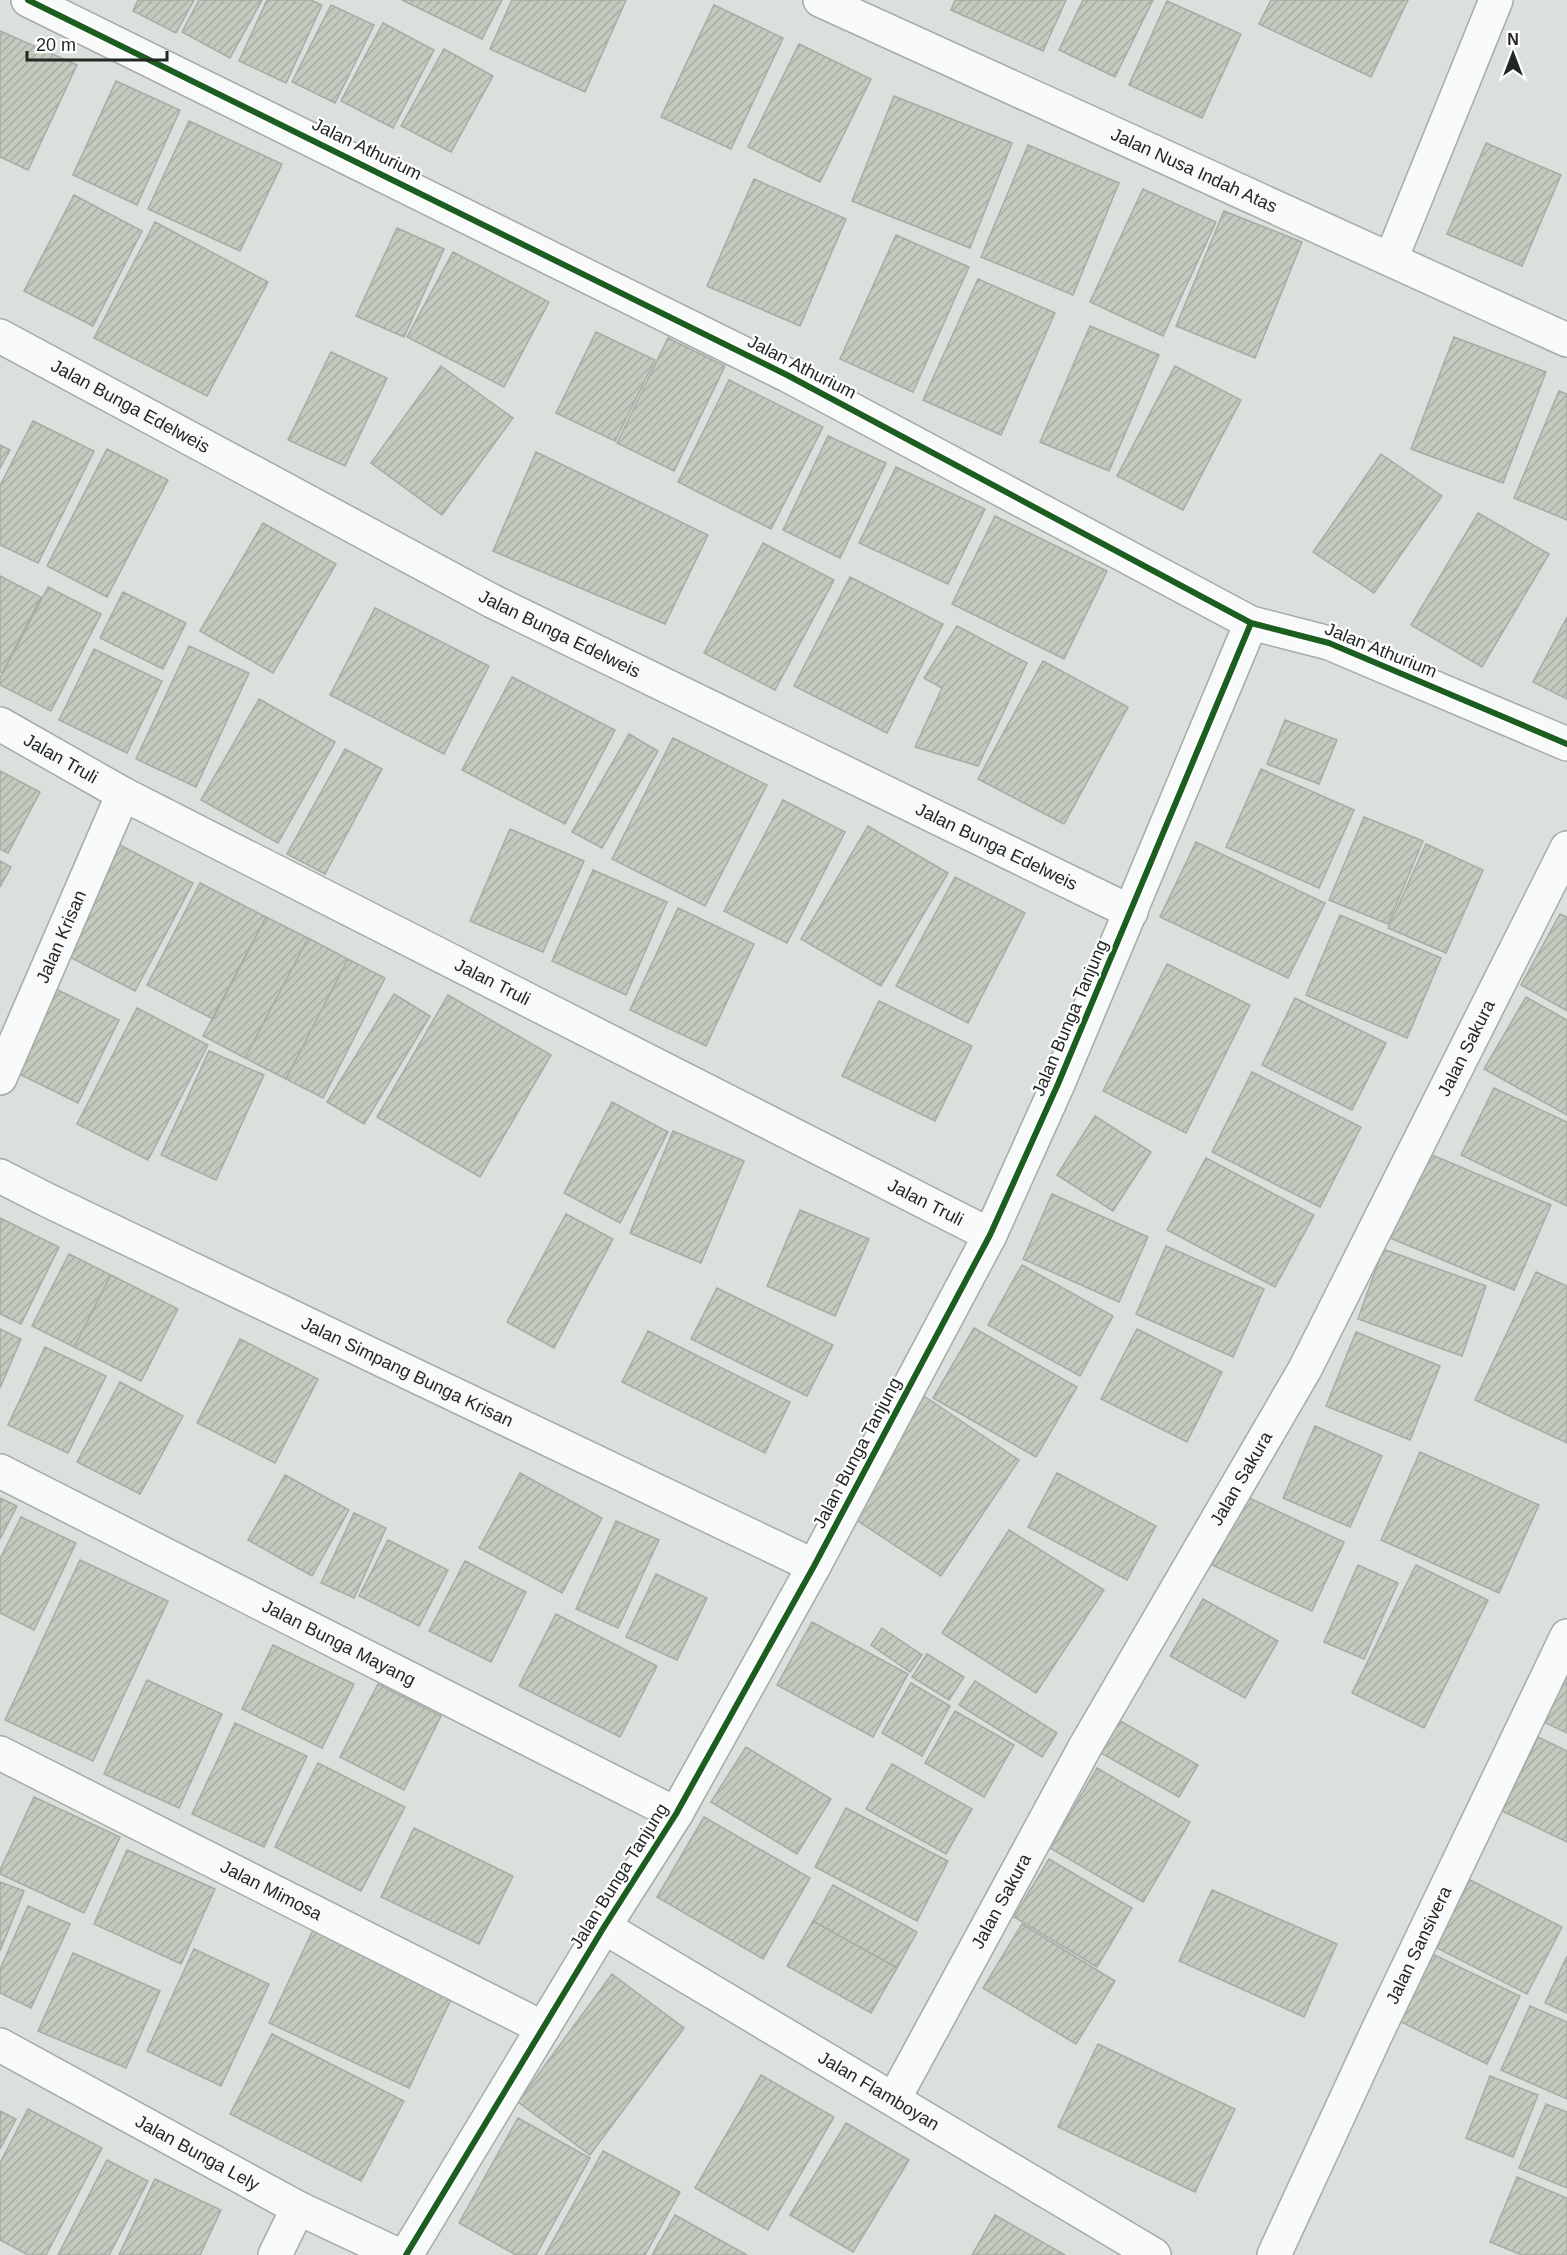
<svg xmlns="http://www.w3.org/2000/svg" width="1567" height="2255" font-family="Arial,sans-serif">
<style>
.building{fill:url(#building-hatch);stroke:#a8aba7;stroke-width:1.5}
.lines{fill:none;stroke-linecap:round;stroke-linejoin:round}
.street-casing{stroke:#a6aba7;stroke-width:36}
.street{stroke:#f9fafa;stroke-width:33}
.cycleway-casing{stroke:#fff;stroke-width:10}
.cycleway{stroke:#1b5e20;stroke-width:6}
.labels{text-anchor:middle;dominant-baseline:central;stroke-width:4.5;stroke-linejoin:round;paint-order:stroke}
.street-label{font-size:18px;fill:#242825;stroke:#fff}
</style>
<defs>
<pattern id="building-hatch" width="6" height="6" patternUnits="userSpaceOnUse" patternTransform="scale(1.5)"><rect width="6" height="6" fill="#c3cabe"/><path d="M-1 1l2-2M0 6l6-6M5 7l2-2" fill="none" stroke="#a7aea3"/></pattern>
</defs>
<rect width="100%" height="100%" fill="#dae0db"/>
<!-- building -->
<path class="building" d="M 138,0 L 194,0 L 176,33 L 133,11 Z
M 199,0 L 262,0 L 230,58 L 182,32 Z
M 267,0 L 311,0 L 322,5 L 286,83 L 239,61 Z
M 402,0 L 502,0 L 482,39 Z
M 512,0 L 626,0 L 585,92 L 490,49 Z
M 955,0 L 1066,0 L 1043,51 L 951,10 Z
M 1083,0 L 1153,0 L 1115,77 L 1059,50 Z
M 1271,0 L 1408,0 L 1371,77 L 1259,24 Z
M 1167,1 L 1241,34 L 1202,118 L 1129,85 Z
M 331,5 L 374,25 L 335,103 L 292,82 Z
M 714,5 L 783,38 L 731,149 L 661,117 Z
M 383,23 L 434,50 L 393,128 L 341,101 Z
M 0,31 L 77,65 L 28,170 L 0,157 Z
M 799,44 L 871,79 L 820,182 L 748,147 Z
M 444,49 L 493,76 L 451,152 L 401,126 Z
M 116,81 L 180,110 L 137,205 L 73,175 Z
M 894,96 L 1012,143 L 970,248 L 852,201 Z
M 189,121 L 282,164 L 240,251 L 148,209 Z
M 1486,143 L 1561,175 L 1522,266 L 1447,234 Z
M 1028,145 L 1119,183 L 1073,295 L 981,257 Z
M 754,179 L 846,219 L 800,326 L 707,286 Z
M 1143,189 L 1216,222 L 1163,336 L 1090,302 Z
M 74,195 L 142,231 L 93,326 L 24,291 Z
M 1224,211 L 1302,242 L 1255,358 L 1176,326 Z
M 155,222 L 268,282 L 207,396 L 94,338 Z
M 397,228 L 444,249 L 404,337 L 356,316 Z
M 896,235 L 969,267 L 913,392 L 840,359 Z
M 453,252 L 549,302 L 504,387 L 407,337 Z
M 978,279 L 1055,313 L 1001,435 L 923,400 Z
M 1090,326 L 1159,355 L 1109,471 L 1040,442 Z
M 596,332 L 655,360 L 615,441 L 556,413 Z
M 1454,337 L 1546,372 L 1503,483 L 1411,449 Z
M 668,338 L 725,366 L 674,471 L 617,443 Z
M 331,352 L 387,378 L 345,466 L 288,440 Z
M 441,366 L 513,418 L 442,515 L 371,463 Z
M 1175,366 L 1241,400 L 1183,510 L 1117,476 Z
M 729,380 L 823,427 L 771,529 L 678,482 Z
M 1559,391 L 1567,394 L 1567,520 L 1514,498 Z
M 33,421 L 94,451 L 38,563 L 0,545 L 0,486 Z
M 828,436 L 886,463 L 840,558 L 783,530 Z
M 0,445 L 10,450 L 0,468 Z
M 107,449 L 168,480 L 107,597 L 47,566 Z
M 536,452 L 708,535 L 665,624 L 493,551 Z
M 1381,454 L 1442,496 L 1374,593 L 1313,552 Z
M 896,467 L 985,509 L 948,584 L 859,543 Z
M 1478,513 L 1549,554 L 1482,667 L 1411,625 Z
M 995,516 L 1107,571 L 1064,659 L 952,604 Z
M 263,523 L 336,564 L 273,673 L 200,631 Z
M 763,543 L 834,580 L 775,690 L 704,653 Z
M 0,576 L 41,597 L 2,673 L 0,672 Z
M 850,577 L 943,624 L 887,733 L 794,686 Z
M 48,587 L 101,614 L 51,711 L 0,685 L 0,678 Z
M 123,592 L 186,623 L 163,669 L 100,638 Z
M 375,608 L 489,666 L 444,754 L 330,695 Z
M 1567,617 L 1567,699 L 1533,682 Z
M 957,626 L 1027,663 L 978,766 L 915,747 L 942,688 L 924,678 Z
M 189,646 L 249,673 L 196,787 L 136,759 Z
M 94,649 L 162,681 L 127,753 L 59,720 Z
M 1043,661 L 1128,707 L 1064,824 L 978,779 Z
M 512,677 L 615,730 L 565,824 L 462,770 Z
M 259,699 L 335,742 L 278,843 L 201,800 Z
M 1285,720 L 1337,740 L 1319,784 L 1267,764 Z
M 629,734 L 658,751 L 602,848 L 572,832 Z
M 673,738 L 767,785 L 705,906 L 612,859 Z
M 345,749 L 382,769 L 325,874 L 287,854 Z
M 1261,769 L 1354,810 L 1319,888 L 1226,847 Z
M 0,771 L 40,792 L 8,853 L 0,849 Z
M 783,800 L 845,832 L 787,943 L 724,911 Z
M 1364,817 L 1423,841 L 1388,924 L 1329,900 Z
M 868,826 L 948,873 L 881,986 L 801,939 Z
M 510,829 L 584,861 L 543,952 L 470,921 Z
M 1196,842 L 1325,903 L 1288,978 L 1160,917 Z
M 116,843 L 193,883 L 135,991 L 58,951 Z
M 1426,844 L 1483,870 L 1446,953 L 1388,928 Z
M 0,861 L 11,867 L 0,887 Z
M 593,870 L 667,902 L 626,995 L 552,961 Z
M 955,877 L 1025,913 L 968,1023 L 896,986 Z
M 200,883 L 266,917 L 213,1019 L 147,985 Z
M 678,908 L 754,944 L 706,1046 L 630,1010 Z
M 1560,914 L 1567,917 L 1567,1011 L 1521,985 Z
M 1340,915 L 1441,958 L 1407,1038 L 1306,995 Z
M 266,917 L 308,938 L 245,1058 L 203,1036 Z
M 308,938 L 348,959 L 286,1079 L 245,1058 Z
M 348,959 L 385,978 L 323,1098 L 286,1079 Z
M 1167,964 L 1250,1005 L 1186,1133 L 1103,1091 Z
M 56,989 L 119,1020 L 78,1103 L 15,1072 Z
M 394,994 L 430,1016 L 364,1124 L 327,1102 Z
M 448,995 L 551,1055 L 480,1177 L 377,1117 Z
M 1526,997 L 1567,1020 L 1567,1115 L 1484,1069 Z
M 1295,998 L 1386,1043 L 1352,1110 L 1262,1065 Z
M 879,1001 L 972,1046 L 935,1121 L 842,1076 Z
M 137,1008 L 208,1045 L 148,1160 L 77,1124 Z
M 209,1051 L 264,1075 L 216,1180 L 161,1155 Z
M 1252,1072 L 1361,1127 L 1320,1207 L 1212,1152 Z
M 1494,1088 L 1567,1122 L 1567,1206 L 1461,1155 Z
M 612,1102 L 668,1132 L 620,1223 L 564,1193 Z
M 1095,1116 L 1151,1152 L 1113,1211 L 1057,1175 Z
M 673,1131 L 744,1161 L 701,1263 L 630,1233 Z
M 1425,1152 L 1551,1205 L 1514,1290 L 1388,1237 Z
M 1206,1158 L 1314,1215 L 1275,1287 L 1167,1230 Z
M 1052,1194 L 1148,1237 L 1119,1302 L 1023,1259 Z
M 800,1210 L 869,1239 L 835,1316 L 767,1286 Z
M 566,1214 L 613,1239 L 554,1348 L 507,1322 Z
M 0,1218 L 59,1247 L 21,1324 L 0,1314 Z
M 1166,1246 L 1264,1289 L 1233,1357 L 1136,1314 Z
M 1383,1249 L 1486,1286 L 1462,1356 L 1358,1319 Z
M 69,1254 L 111,1275 L 74,1347 L 32,1326 Z
M 1022,1265 L 1113,1316 L 1080,1376 L 988,1325 Z
M 1536,1272 L 1567,1286 L 1567,1443 L 1475,1400 Z
M 111,1275 L 178,1309 L 141,1381 L 74,1347 Z
M 717,1288 L 833,1345 L 807,1396 L 691,1339 Z
M 974,1328 L 1077,1387 L 1036,1457 L 933,1398 Z
M 0,1329 L 21,1339 L 0,1388 Z
M 1137,1329 L 1222,1372 L 1187,1442 L 1101,1399 Z
M 648,1331 L 790,1402 L 765,1453 L 622,1382 Z
M 1356,1332 L 1440,1366 L 1410,1440 L 1326,1406 Z
M 240,1339 L 318,1379 L 275,1463 L 197,1423 Z
M 45,1347 L 106,1376 L 68,1453 L 8,1425 Z
M 120,1382 L 183,1416 L 140,1494 L 77,1462 Z
M 924,1396 L 1019,1460 L 941,1576 L 846,1513 Z
M 1315,1426 L 1382,1456 L 1350,1527 L 1283,1498 Z
M 1420,1452 L 1539,1505 L 1499,1593 L 1381,1540 Z
M 520,1473 L 602,1518 L 562,1593 L 479,1548 Z
M 1057,1473 L 1156,1526 L 1127,1580 L 1028,1527 Z
M 285,1475 L 349,1510 L 312,1576 L 248,1540 Z
M 1245,1496 L 1344,1542 L 1312,1611 L 1212,1565 Z
M 0,1498 L 17,1506 L 0,1539 Z
M 354,1513 L 386,1528 L 354,1598 L 321,1583 Z
M 21,1517 L 76,1543 L 34,1630 L 0,1613 L 0,1559 Z
M 616,1521 L 659,1540 L 618,1628 L 576,1609 Z
M 1009,1530 L 1104,1590 L 1036,1693 L 942,1633 Z
M 388,1540 L 448,1570 L 419,1626 L 359,1596 Z
M 80,1560 L 168,1601 L 93,1761 L 5,1720 Z
M 465,1561 L 526,1592 L 491,1662 L 429,1631 Z
M 1358,1565 L 1398,1583 L 1364,1659 L 1324,1642 Z
M 1416,1565 L 1488,1600 L 1424,1728 L 1352,1693 Z
M 656,1574 L 707,1598 L 677,1660 L 626,1637 Z
M 1203,1599 L 1278,1641 L 1245,1698 L 1170,1656 Z
M 556,1614 L 657,1666 L 620,1737 L 519,1686 Z
M 812,1622 L 908,1674 L 873,1737 L 777,1685 Z
M 882,1628 L 922,1655 L 910,1672 L 871,1645 Z
M 273,1645 L 354,1684 L 322,1748 L 242,1709 Z
M 927,1654 L 964,1677 L 949,1700 L 912,1677 Z
M 1567,1664 L 1567,1733 L 1539,1720 Z
M 147,1680 L 222,1714 L 179,1808 L 104,1774 Z
M 975,1681 L 1057,1733 L 1042,1757 L 959,1705 Z
M 911,1683 L 950,1706 L 922,1756 L 882,1733 Z
M 378,1684 L 441,1716 L 404,1790 L 340,1757 Z
M 955,1711 L 1014,1745 L 984,1797 L 925,1763 Z
M 1113,1717 L 1198,1765 L 1179,1797 L 1094,1749 Z
M 235,1723 L 307,1756 L 264,1847 L 192,1814 Z
M 1538,1737 L 1567,1751 L 1567,1842 L 1502,1811 Z
M 746,1747 L 831,1799 L 797,1854 L 711,1802 Z
M 318,1763 L 405,1807 L 361,1891 L 275,1847 Z
M 892,1764 L 972,1809 L 946,1854 L 866,1809 Z
M 1097,1768 L 1190,1822 L 1143,1902 L 1050,1848 Z
M 34,1797 L 120,1837 L 84,1913 L 0,1874 L 0,1870 Z
M 846,1808 L 948,1861 L 917,1921 L 815,1867 Z
M 704,1817 L 810,1878 L 763,1959 L 657,1897 Z
M 414,1828 L 513,1876 L 479,1944 L 381,1897 Z
M 127,1850 L 215,1889 L 181,1964 L 94,1924 Z
M 1049,1859 L 1132,1908 L 1097,1967 L 1014,1917 Z
M 1470,1880 L 1562,1927 L 1527,1994 L 1435,1947 Z
M 0,1882 L 24,1891 L 0,1951 Z
M 833,1885 L 917,1932 L 897,1968 L 813,1921 Z
M 1212,1890 L 1337,1944 L 1304,2017 L 1179,1961 Z
M 28,1906 L 70,1924 L 31,2008 L 0,1993 L 0,1969 Z
M 813,1921 L 897,1968 L 871,2013 L 787,1966 Z
M 1022,1924 L 1115,1981 L 1076,2044 L 983,1988 Z
M 313,1930 L 453,1995 L 409,2088 L 269,2023 Z
M 194,1949 L 269,1984 L 221,2086 L 147,2051 Z
M 1426,1951 L 1520,1996 L 1487,2064 L 1393,2018 Z
M 73,1953 L 160,1991 L 126,2068 L 38,2031 Z
M 1567,1956 L 1567,2013 L 1545,2003 Z
M 612,1974 L 684,2028 L 590,2155 L 518,2102 Z
M 1530,2006 L 1567,2022 L 1567,2099 L 1501,2070 Z
M 272,2034 L 404,2101 L 361,2181 L 230,2114 Z
M 1098,2044 L 1235,2109 L 1195,2192 L 1058,2127 Z
M 761,2075 L 834,2117 L 768,2230 L 695,2188 Z
M 1490,2076 L 1538,2095 L 1513,2157 L 1466,2138 Z
M 1546,2104 L 1567,2112 L 1567,2188 L 1519,2168 Z
M 28,2109 L 102,2148 L 46,2255 L 28,2255 L 0,2240 L 0,2163 Z
M 0,2111 L 16,2119 L 0,2149 Z
M 518,2118 L 590,2158 L 536,2255 L 516,2255 L 459,2223 Z
M 846,2123 L 909,2160 L 853,2252 L 790,2215 Z
M 603,2151 L 680,2192 L 645,2255 L 545,2255 Z
M 107,2160 L 148,2181 L 109,2255 L 58,2255 Z
M 1517,2177 L 1567,2198 L 1567,2255 L 1522,2255 L 1490,2242 Z
M 155,2179 L 221,2210 L 200,2255 L 119,2255 Z
M 675,2215 L 747,2255 L 652,2255 Z
M 995,2215 L 1065,2255 L 972,2255 Z"/>
<g class="lines">
<!-- street casing -->
<g class="street-casing">
<g id="street">
<path d="M 28,0 L 787,375 L 1251,623 L 1329,643 L 1567,744"/>
<path id="s1" d="M 820,0 L 1567,340"/>
<path d="M 1391,259 L 1496,0"/>
<path id="s2" d="M 0,336 L 492,601 L 1131,912"/>
<path id="s3" d="M 0,724 L 123,794 L 990,1235"/>
<path id="s4" d="M 0,1078 L 123,794"/>
<path id="s5" d="M 0,1176 L 47,1200 L 814,1566"/>
<path id="s6" d="M 0,1471 L 676,1814"/>
<path id="s7" d="M 0,1753 L 543,2028"/>
<path id="s8" d="M 604,1927 L 1154,2255"/>
<path id="s9" d="M 0,2045 L 298,2208 L 398,2255"/>
<path id="s10" d="M 894,2099 L 1085,1747 L 1305,1369 L 1567,848"/>
<path d="M 275,2255 L 298,2208"/>
<path d="M 406,2255 L 604,1927 L 676,1814 L 814,1566 L 990,1235 L 1058,1084 L 1251,623"/>
<path id="s11" d="M 1274,2255 L 1378,2030 L 1567,1636"/>
</g>
</g>
<!-- street -->
<use href="#street" class="street"/>
<!-- cycleway casing -->
<g class="cycleway-casing">
<path id="cycleway" d="M 28,0 L 787,375 L 1251,623 L 1329,643 L 1567,744
M 406,2255 L 604,1927 L 676,1814 L 814,1566 L 990,1235 L 1058,1084 L 1251,623"/>
</g>
<!-- cycleway -->
<use href="#cycleway" class="cycleway"/>
</g>
<g class="labels">
<!-- street labels -->
<g class="street-label">
<text transform="translate(367 149) rotate(26)">Jalan Athurium</text>
<text stroke="none"><textPath href="#s1" startOffset="411">Jalan Nusa Indah Atas</textPath></text>
<text transform="translate(802 367) rotate(27)">Jalan Athurium</text>
<text stroke="none"><textPath href="#s2" startOffset="148">Jalan Bunga Edelweis</textPath></text>
<text stroke="none"><textPath href="#s2" startOffset="634">Jalan Bunga Edelweis</textPath></text>
<text transform="translate(1381 650) rotate(22)">Jalan Athurium</text>
<text stroke="none"><textPath href="#s3" startOffset="70">Jalan Truli</textPath></text>
<text stroke="none"><textPath href="#s2" startOffset="1120">Jalan Bunga Edelweis</textPath></text>
<text stroke="none"><textPath href="#s4" startOffset="154">Jalan Krisan</textPath></text>
<text stroke="none"><textPath href="#s3" startOffset="556">Jalan Truli</textPath></text>
<text transform="translate(1070 1018) rotate(-67)">Jalan Bunga Tanjung</text>
<text stroke="none"><textPath href="#s10" startOffset="1197">Jalan Sakura</textPath></text>
<text stroke="none"><textPath href="#s3" startOffset="1042">Jalan Truli</textPath></text>
<text stroke="none"><textPath href="#s5" startOffset="452">Jalan Simpang Bunga Krisan</textPath></text>
<text transform="translate(857 1453) rotate(-62)">Jalan Bunga Tanjung</text>
<text stroke="none"><textPath href="#s10" startOffset="711">Jalan Sakura</textPath></text>
<text stroke="none"><textPath href="#s6" startOffset="380">Jalan Bunga Mayang</textPath></text>
<text transform="translate(619 1876) rotate(-58)">Jalan Bunga Tanjung</text>
<text stroke="none"><textPath href="#s7" startOffset="304">Jalan Mimosa</textPath></text>
<text stroke="none"><textPath href="#s10" startOffset="225">Jalan Sakura</textPath></text>
<text stroke="none"><textPath href="#s11" startOffset="342">Jalan Sansivera</textPath></text>
<text stroke="none"><textPath href="#s8" startOffset="320">Jalan Flamboyan</textPath></text>
<text stroke="none"><textPath href="#s9" startOffset="225">Jalan Bunga Lely</textPath></text>
</g>
</g>
<!-- north arrow -->
<g transform="translate(1513 54)" stroke="#ffffff" stroke-width="4.5" paint-order="stroke">
<path d="M0-4.5L10 22L0 15L-10 22Z" fill="#242825"/>
<text y="-9" font-size="16" font-weight="bold" text-anchor="middle" fill="#242825">N</text>
</g>
<!-- scale -->
<path d="M27 51v9h140v-9" fill="none" stroke="#242825" stroke-width="3"/>
<text x="36" y="51" font-size="18" fill="#242825" stroke="#ffffff" stroke-width="4.5" paint-order="stroke">20 m</text>
</svg>
